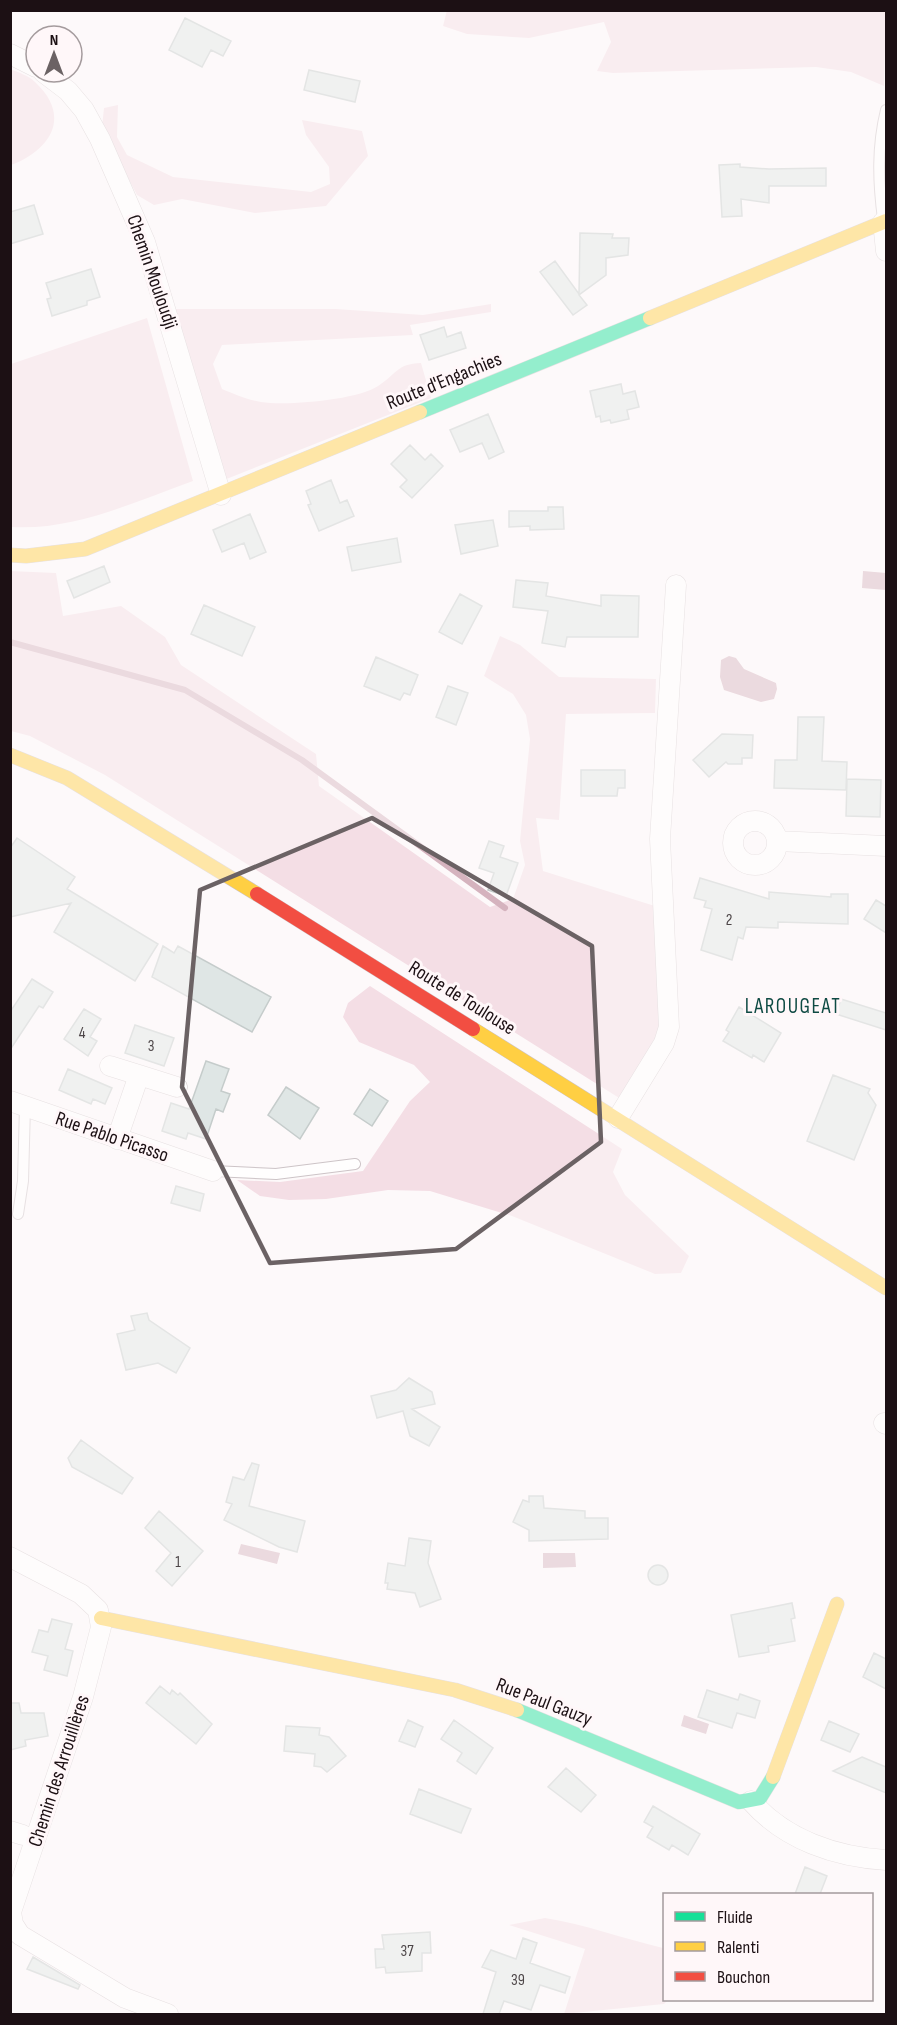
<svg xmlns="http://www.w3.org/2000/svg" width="897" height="2025" font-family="'Sofia Sans Condensed',sans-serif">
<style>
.green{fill:#f4dee5}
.water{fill:#d5b3be}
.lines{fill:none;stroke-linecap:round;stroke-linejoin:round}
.stream{stroke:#d5b3be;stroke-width:6}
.building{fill:#dfe6e5;stroke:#c5cccb;stroke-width:1.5}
.lane-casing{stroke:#cdc4c7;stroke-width:12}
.street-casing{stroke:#cdc4c7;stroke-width:21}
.fast-casing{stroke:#cdc4c7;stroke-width:15}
.slow-casing{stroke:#cdc4c7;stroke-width:15}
.jam-casing{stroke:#cdc4c7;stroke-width:15}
.lane{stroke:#fffefe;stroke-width:10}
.street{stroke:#fffefe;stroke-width:20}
.fast{stroke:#16e098;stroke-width:14}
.slow{stroke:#ffcf43;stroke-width:14}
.jam{stroke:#f24e42;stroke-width:14}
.marked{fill:none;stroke:#6b6264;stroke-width:4.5;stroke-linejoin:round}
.labels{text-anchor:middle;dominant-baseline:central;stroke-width:6;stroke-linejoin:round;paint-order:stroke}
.number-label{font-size:16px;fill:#4d4648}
.street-label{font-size:20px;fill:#1c1014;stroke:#fff7f9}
.neighbourhood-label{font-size:21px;letter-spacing:1.5px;fill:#0e4a43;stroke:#fff7f9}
</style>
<rect width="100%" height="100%" fill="#fdf9fa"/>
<!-- green -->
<path class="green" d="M 447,10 L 886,11 L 884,86 L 851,72 L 816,67 L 613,73 L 597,71 L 611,42 L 604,22 L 529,38 L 467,34 L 443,26 Z
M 10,69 C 18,72 29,76 35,82 C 72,116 51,150 11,165 Z
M 118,105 L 117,137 L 127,155 L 173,177 L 311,192 L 330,184 L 329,167 L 306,135 L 302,120 L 362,131 L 368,156 L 326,206 L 255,213 L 182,199 L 154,205 L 137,195 L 117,157 L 102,127 L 104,108 Z
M 491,304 L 491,312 L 410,325 L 413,335 L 222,345 L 213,364 L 222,389 C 234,394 248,400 261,402 C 287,406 357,400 378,386 C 397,374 396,364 421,363 L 431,398 L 224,480 L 173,309 L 336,309 L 423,315 Z
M 147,318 L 193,481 C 134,502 74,531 11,527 L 11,364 Z
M 10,571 L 56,573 L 63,616 L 121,606 L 165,637 L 181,665 L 316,754 L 319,786 L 490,907 L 513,899 L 525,865 L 520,841 L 530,739 L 526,715 L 513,694 L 484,676 L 500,636 L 520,645 L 559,677 L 656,679 L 655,713 L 566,714 L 559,820 L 536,818 L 543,871 L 658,907 L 661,1030 L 624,1101 L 105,775 L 30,736 L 11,731 Z
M 370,986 L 622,1149 L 613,1172 L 625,1195 L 689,1256 L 681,1273 L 655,1274 L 512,1216 L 430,1191 L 388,1190 L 326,1199 L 289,1200 L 260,1196 L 237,1180 L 280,1182 L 363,1171 L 410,1101 L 430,1082 L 414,1065 L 359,1042 L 343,1017 L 348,1003 Z
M 545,1918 C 585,1924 624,1939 663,1948 L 664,2000 L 668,2000 L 664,2004 L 564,2014 L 585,1949 L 509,1925 Z"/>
<!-- water -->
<path class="water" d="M 863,571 L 886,573 L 886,590 L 862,588 Z
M 729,656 L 736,658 L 744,669 L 776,683 L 777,689 L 774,699 L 761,702 L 724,690 L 720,677 L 721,660 Z
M 241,1544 L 280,1553 L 277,1564 L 238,1554 Z
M 543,1553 L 575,1553 L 576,1567 L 543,1568 Z
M 684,1715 L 709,1724 L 706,1734 L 681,1726 Z"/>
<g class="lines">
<!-- stream -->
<path class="stream" d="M 10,642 L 185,690 L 302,760 L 505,908"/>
</g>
<!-- building -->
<path class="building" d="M 185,18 L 231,41 L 223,56 L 211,50 L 202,67 L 169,50 Z
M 309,70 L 360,81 L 355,102 L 304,90 Z
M 740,164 L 740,167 L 769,169 L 826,168 L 826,186 L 769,186 L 769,203 L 741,199 L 742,216 L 722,217 L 719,165 Z
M 34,205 L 43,234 L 10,244 L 10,212 Z
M 580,233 L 613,234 L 612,238 L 629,238 L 628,255 L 606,258 L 606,275 L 579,295 L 587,305 L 573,315 L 540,272 L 555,261 L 579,294 Z
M 91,269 L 100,297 L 87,301 L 87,305 L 52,316 L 47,299 L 51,298 L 46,283 Z
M 444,327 L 447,337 L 461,332 L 466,348 L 429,360 L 420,335 Z
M 621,384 L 623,394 L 635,391 L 639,407 L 627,410 L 629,419 L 611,423 L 610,420 L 601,422 L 600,416 L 596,417 L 590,391 Z
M 488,414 L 504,452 L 489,459 L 482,443 L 460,452 L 450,430 Z
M 410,445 L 425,460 L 431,454 L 443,466 L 412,498 L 400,487 L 407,480 L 391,464 Z
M 331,480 L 340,503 L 347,500 L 354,516 L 319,531 L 308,505 L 311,504 L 306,491 Z
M 548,507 L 563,507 L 564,529 L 530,530 L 530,526 L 509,527 L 509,511 L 548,511 Z
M 250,514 L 266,552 L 250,559 L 244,543 L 222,552 L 213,530 Z
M 493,520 L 498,546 L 461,554 L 455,525 Z
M 397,538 L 401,562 L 352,571 L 347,547 Z
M 104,566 L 110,582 L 74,598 L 67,581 Z
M 516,580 L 548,583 L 546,596 L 601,606 L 601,595 L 639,596 L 638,637 L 567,637 L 565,647 L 542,643 L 548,611 L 513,607 Z
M 460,594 L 482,606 L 462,644 L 439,632 Z
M 204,605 L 255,627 L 242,656 L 191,634 Z
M 376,657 L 418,675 L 410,695 L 404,693 L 400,700 L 364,686 Z
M 448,686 L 468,693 L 456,725 L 436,717 Z
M 798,717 L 824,717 L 822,761 L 847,762 L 846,790 L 774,788 L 775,760 L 797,760 Z
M 722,734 L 753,735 L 752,758 L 742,758 L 742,764 L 728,764 L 726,762 L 709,777 L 693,760 Z
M 581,770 L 625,770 L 625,788 L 618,788 L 617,796 L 581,796 Z
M 847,779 L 881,780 L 880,817 L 846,816 Z
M 17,838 L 75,877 L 67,889 L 158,944 L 135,981 L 54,932 L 71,903 L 10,917 L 10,848 Z
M 489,841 L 504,846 L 500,857 L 518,863 L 506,896 L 488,890 L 494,873 L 479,868 Z
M 700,878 L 769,899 L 769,892 L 831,897 L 831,894 L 848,894 L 848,924 L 778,922 L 778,928 L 746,927 L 743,939 L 738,937 L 732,960 L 701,950 L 712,909 L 704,907 L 706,901 L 694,898 Z
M 876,900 L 886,906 L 886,933 L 864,919 Z
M 163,946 L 174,953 L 178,946 L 271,997 L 252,1032 L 152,977 Z
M 32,979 L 53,992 L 43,1008 L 39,1006 L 10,1050 L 10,1012 Z
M 841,999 L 886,1013 L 886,1030 L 836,1014 Z
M 739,1007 L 781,1033 L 764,1062 L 753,1055 L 752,1058 L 723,1041 L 729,1032 L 726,1030 Z
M 84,1009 L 101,1019 L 90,1037 L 97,1041 L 88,1056 L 64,1039 Z
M 135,1025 L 174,1038 L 164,1066 L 125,1053 Z
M 206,1061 L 229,1069 L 221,1091 L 230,1094 L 223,1112 L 216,1109 L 206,1139 L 188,1133 L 186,1139 L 162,1131 L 171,1103 L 189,1109 Z
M 68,1069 L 112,1088 L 105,1104 L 93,1099 L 91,1104 L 59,1090 Z
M 833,1075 L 870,1089 L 868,1093 L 876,1105 L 854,1160 L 807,1141 Z
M 286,1087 L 319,1108 L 300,1139 L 268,1115 Z
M 370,1089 L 388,1101 L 372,1126 L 354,1114 Z
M 176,1186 L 204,1194 L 200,1211 L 171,1203 Z
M 147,1313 L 149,1320 L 190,1348 L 176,1373 L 158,1363 L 126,1370 L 117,1334 L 135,1330 L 131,1316 Z
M 409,1378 L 432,1392 L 435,1404 L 412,1409 L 440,1427 L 429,1446 L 410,1436 L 403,1411 L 377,1418 L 371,1396 L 396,1390 Z
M 81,1440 L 133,1478 L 122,1494 L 72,1467 L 68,1458 Z
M 252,1463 L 259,1465 L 249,1506 L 305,1521 L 297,1552 L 279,1547 L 224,1520 L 232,1504 L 226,1502 L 233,1477 L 244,1480 Z
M 529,1496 L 543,1496 L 544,1508 L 585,1511 L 585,1518 L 608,1518 L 608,1539 L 529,1541 L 529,1530 L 513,1522 L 523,1500 L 529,1502 Z
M 159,1511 L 203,1551 L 172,1586 L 156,1571 L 171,1553 L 145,1528 Z
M 409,1538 L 431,1541 L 428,1563 L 441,1599 L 420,1607 L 415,1593 L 387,1589 L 388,1583 L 385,1583 L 388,1563 L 405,1566 Z
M648 1575a10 10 0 1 1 20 0a10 10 0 1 1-20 0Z
M 792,1603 L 795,1618 L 791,1619 L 795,1641 L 768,1646 L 769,1652 L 739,1657 L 731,1615 Z
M 52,1619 L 72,1624 L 65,1649 L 73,1651 L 67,1676 L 44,1670 L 48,1656 L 32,1652 L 39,1630 L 48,1632 Z
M 874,1653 L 886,1659 L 886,1689 L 863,1677 Z
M 160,1686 L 170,1694 L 172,1690 L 178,1695 L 180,1693 L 212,1724 L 196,1744 L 146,1703 Z
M 707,1690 L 738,1700 L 740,1694 L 760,1701 L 755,1718 L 737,1713 L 732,1728 L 698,1717 Z
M 10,1703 L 19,1703 L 21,1713 L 44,1713 L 48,1736 L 25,1740 L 26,1746 L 10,1750 Z
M 408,1720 L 423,1727 L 415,1747 L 399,1741 Z
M 454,1720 L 493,1748 L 476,1774 L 457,1761 L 462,1753 L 441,1739 Z
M 829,1721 L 859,1734 L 850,1752 L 821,1740 Z
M 286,1726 L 320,1728 L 319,1735 L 329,1737 L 346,1756 L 327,1772 L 321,1767 L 314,1766 L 315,1754 L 284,1751 Z
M 862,1757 L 886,1767 L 886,1793 L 833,1771 Z
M 566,1768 L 596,1795 L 581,1812 L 548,1787 Z
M 419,1789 L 471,1809 L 461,1833 L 410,1814 Z
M 653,1806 L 700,1834 L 688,1855 L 672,1845 L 669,1850 L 647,1837 L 653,1827 L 644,1822 Z
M 805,1867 L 827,1876 L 820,1894 L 795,1894 Z
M 430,1932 L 431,1953 L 422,1953 L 422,1971 L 386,1973 L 385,1967 L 376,1968 L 375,1949 L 384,1949 L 382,1935 Z
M 523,1938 L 537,1943 L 530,1963 L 570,1977 L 565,1993 L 540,1985 L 531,2010 L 504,2001 L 499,2014 L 483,2014 L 496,1972 L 482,1967 L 491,1950 L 516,1959 Z
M 33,1957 L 80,1985 L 78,1989 L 27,1969 Z"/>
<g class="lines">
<!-- lane casing -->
<g class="lane-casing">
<path id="lane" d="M 883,219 C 878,181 877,147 886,110
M 213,1171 L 276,1174 L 355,1164
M 18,1214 L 23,1181 L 25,1106"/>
</g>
<!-- street casing -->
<g class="street-casing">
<path id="street" d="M 10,54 L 36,67
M 43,72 L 68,91 L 84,110 L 100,139 L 145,242 L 221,495
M 883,222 L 886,251
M733 843a22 22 0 1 1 44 0a22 22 0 1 1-44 0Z
M 777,841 L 886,846
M 110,1066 L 139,1075 L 117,1139
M 139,1075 L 177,1087
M 10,1101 L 213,1171
M 618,1118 L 664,1043 L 669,1027 L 660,839 L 676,585
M 884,1423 L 886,1424
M 10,1557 L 81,1594 L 98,1610 L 101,1627 L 83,1697 L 11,1912 L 13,1924 L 20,1935 L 125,1998 L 168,2014
M 751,1801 C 785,1840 836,1857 886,1860
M 10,1831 L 23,1835"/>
</g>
<!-- fast casing -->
<g class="fast-casing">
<path id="fast" d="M 420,412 L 650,318
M 517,1710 L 739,1802 L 760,1798 L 773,1777"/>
</g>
<!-- slow casing -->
<g class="slow-casing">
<path id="slow" d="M 650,318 L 886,221
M 10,555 L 26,556 L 85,549 L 420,412
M 10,755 L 67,778 L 257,894
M 473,1029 L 886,1288
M 101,1618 L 455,1690 L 517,1710
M 773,1777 L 837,1604"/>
</g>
<!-- jam casing -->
<g class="jam-casing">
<path id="jam" d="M 257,894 L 473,1029"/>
</g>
<!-- lane -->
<use href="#lane" class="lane"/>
<!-- street -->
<use href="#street" class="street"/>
<!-- fast -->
<use href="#fast" class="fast"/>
<!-- slow -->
<use href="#slow" class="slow"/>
<!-- jam -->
<use href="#jam" class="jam"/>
</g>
<!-- marked area -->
<path d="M0 0H897V2025H0ZM 372,818 L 592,946 L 601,1142 L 456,1249 L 270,1263 L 182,1087 L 200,890 Z" fill="#fdf9fa" fill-opacity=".55" fill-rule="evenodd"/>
<path class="marked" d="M 372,818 L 592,946 L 601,1142 L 456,1249 L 270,1263 L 182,1087 L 200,890 Z"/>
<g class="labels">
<!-- number labels -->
<g class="number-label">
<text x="729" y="920">2</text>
<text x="82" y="1033">4</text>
<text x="151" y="1046">3</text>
<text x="178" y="1562">1</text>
<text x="407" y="1951">37</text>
<text x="518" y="1980">39</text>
</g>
<!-- street labels -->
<g class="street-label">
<text transform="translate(152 272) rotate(71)">Chemin Mouloudji</text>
<text transform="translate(444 381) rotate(-22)">Route d'Engachies</text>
<text transform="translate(462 998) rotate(32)">Route de Toulouse</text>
<text transform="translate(112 1137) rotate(19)">Rue Pablo Picasso</text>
<text transform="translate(544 1702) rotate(21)">Rue Paul Gauzy</text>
<text transform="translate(59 1771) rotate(-72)">Chemin des Arrouillères</text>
</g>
<!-- neighbourhood labels -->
<g class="neighbourhood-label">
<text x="793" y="1006">LAROUGEAT</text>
</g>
</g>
<!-- border -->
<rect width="897" height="2025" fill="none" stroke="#1c1014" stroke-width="24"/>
<!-- legend -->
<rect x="663" y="1893" width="210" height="108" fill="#fff7f9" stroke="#a49b9d" stroke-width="1.5"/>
<rect x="675" y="1912" width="30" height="9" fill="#16e098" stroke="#a49b9d" stroke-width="1.5"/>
<text x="717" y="1923" font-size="18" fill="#1c1014">Fluide</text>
<rect x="675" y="1942" width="30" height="9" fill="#ffcf43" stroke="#a49b9d" stroke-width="1.5"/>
<text x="717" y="1953" font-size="18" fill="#1c1014">Ralenti</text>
<rect x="675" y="1972" width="30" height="9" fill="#f24e42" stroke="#a49b9d" stroke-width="1.5"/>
<text x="717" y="1983" font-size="18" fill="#1c1014">Bouchon</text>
<!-- north arrow -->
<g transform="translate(54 54)"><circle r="28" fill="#fff7f9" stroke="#a49b9d" stroke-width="1.5"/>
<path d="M0-4.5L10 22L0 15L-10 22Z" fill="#6b6264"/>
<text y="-9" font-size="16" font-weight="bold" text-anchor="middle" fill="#1c1014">N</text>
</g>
</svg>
